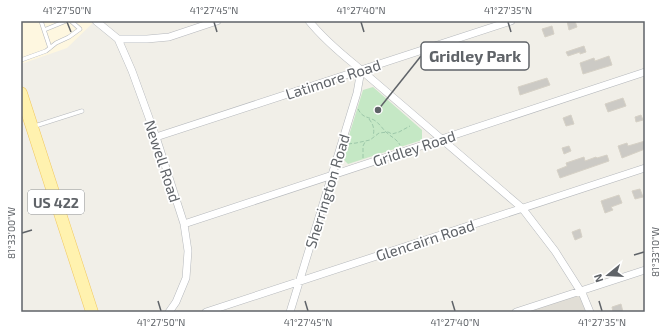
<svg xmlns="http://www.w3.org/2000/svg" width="666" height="333" font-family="'Exo 2',sans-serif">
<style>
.commercial{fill:#fef7e0}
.education{fill:#e1ded6}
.green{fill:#c5e8c5}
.building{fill:#cccac5;stroke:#d6d1c6}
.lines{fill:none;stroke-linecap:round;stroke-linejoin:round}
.lane-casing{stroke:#b5b8bc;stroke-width:4.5}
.street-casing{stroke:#b5b8bc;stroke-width:8}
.primary-casing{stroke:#f2c960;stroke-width:13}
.path{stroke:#9cc7a9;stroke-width:1;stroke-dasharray:4 2;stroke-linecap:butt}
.lane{stroke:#fff;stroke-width:3.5}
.street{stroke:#fff;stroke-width:7}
.primary{stroke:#fff2af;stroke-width:12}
.ticks{fill:none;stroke:#5f6368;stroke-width:1.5}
.labels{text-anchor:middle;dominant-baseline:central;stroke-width:3.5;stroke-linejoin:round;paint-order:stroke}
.shield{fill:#fff;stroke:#8f9295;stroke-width:1}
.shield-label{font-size:14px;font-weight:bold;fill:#5f6368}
.street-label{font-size:15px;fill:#5f6368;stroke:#fff}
.leader{fill:none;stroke:#5f6368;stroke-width:1.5}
.callout-dot{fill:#5f6368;stroke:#fff;stroke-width:1.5}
.callout{fill:#fff;stroke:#5f6368;stroke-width:1.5}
.callout-label{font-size:16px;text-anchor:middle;font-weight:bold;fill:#5f6368}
.neatline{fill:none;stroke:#5f6368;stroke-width:1.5}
.ticks-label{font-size:10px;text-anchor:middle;fill:#5f6368}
</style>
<rect width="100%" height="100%" fill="#f1efe8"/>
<!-- commercial -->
<path class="commercial" d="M 21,21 L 95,21 L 67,48 L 21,64 Z"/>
<!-- education -->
<path class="education" d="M 580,291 L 590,312 L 516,312 Z"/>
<!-- green -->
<path class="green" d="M 373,87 L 422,130 L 422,140 L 348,164 L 342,158 L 363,90 Z"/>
<!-- building -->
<path class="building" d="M 567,21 L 575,21 L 577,27 L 569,30 Z
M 552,26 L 554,34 L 545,37 L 542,29 Z
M 584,46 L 586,52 L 580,54 L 580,52 L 568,56 L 566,52 Z
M 609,56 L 612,65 L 583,74 L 580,63 L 594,58 L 595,61 Z
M 547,78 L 550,85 L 520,95 L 518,87 Z
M 623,98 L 626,106 L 608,112 L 605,104 Z
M 571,115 L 574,124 L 566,126 L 563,118 Z
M 641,115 L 643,120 L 636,122 L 635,117 Z
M 645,141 L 645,149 L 622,158 L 618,146 L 627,143 L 628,146 Z
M 569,146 L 571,151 L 564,154 L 562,148 Z
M 607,155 L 609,161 L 560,178 L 557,170 L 567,166 L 566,163 L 584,157 L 585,161 L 596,157 L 597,158 Z
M 640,189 L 643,197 L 635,199 L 632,191 Z
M 619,195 L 622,203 L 611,207 L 613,210 L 605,213 L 601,201 Z
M 580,229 L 582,237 L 575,240 L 572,232 Z
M 621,304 L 623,312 L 613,312 L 612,307 Z"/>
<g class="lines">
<!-- lane casing -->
<g class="lane-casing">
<path id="lane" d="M 41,21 L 50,48
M 44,30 L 66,21
M 21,60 L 46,51 L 56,43 L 69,37 L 80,29 L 71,21
M 35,126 L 82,111"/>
</g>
<!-- street casing -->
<g class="street-casing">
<path id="street" d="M 96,21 L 118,39 L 132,71 L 156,137 L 184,224 L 188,251 L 186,278 L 176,302 L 169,312
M 309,21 C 322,37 338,51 354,64 L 522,208 L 555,251 L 583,295 L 590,312
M 118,39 L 147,39 L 169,37 L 217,21
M 156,137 L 511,21
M 184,224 L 645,72
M 206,312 L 645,168
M 290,312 L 357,93 L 361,70
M 516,312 L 645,270"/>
</g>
<!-- primary casing -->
<g class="primary-casing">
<path id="primary" d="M 21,93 L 92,312"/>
</g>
<!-- path -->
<path class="path" d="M 358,109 C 363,118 366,116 374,120 C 379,123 382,128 386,132 C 391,137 397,139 400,145
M 369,119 C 373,124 375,129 373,136
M 348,144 L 356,143 L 370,140 L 379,133 L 388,132 L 392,134 L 399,132 L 410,126
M 363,158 L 363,146 L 365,142"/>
<!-- lane -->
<use href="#lane" class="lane"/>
<!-- street -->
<use href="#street" class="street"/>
<!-- primary -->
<use href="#primary" class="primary"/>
</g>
<!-- ticks -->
<path class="ticks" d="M 67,22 L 71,32M 214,22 L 217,32M 361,22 L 364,32M 508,22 L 511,32M 22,233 L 32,230M 634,255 L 644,252M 158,301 L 161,311M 305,301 L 308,311M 452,301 L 455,311M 599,301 L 602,311"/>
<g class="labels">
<!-- shield labels -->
<rect class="shield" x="28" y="190" width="56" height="24" rx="3"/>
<g class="shield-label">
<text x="56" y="202">US 422</text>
</g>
<!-- street labels -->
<g class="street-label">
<text transform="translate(333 79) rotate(-18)">Latimore Road</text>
<text transform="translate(414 148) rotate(-18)">Gridley Road</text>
<text transform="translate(163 161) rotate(72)">Newell Road</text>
<text transform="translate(327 191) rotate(-73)">Sherrington Road</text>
<text transform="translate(425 240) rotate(-18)">Glencairn Road</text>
</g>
</g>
<!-- callouts -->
<path class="leader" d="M378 110L421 56"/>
<circle class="callout-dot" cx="378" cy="110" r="4"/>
<rect class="callout" x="421" y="42" width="108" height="28" rx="4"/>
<g class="callout-label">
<text x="475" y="62">Gridley Park</text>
</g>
<!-- border -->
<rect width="666" height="333" fill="none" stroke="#ffffff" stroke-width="44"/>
<!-- north arrow -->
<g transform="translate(608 275) rotate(252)" stroke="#ffffff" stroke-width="3" paint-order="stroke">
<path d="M0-3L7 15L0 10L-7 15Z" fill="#5f6368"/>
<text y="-6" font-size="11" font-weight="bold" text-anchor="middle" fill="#5f6368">N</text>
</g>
<rect x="22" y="22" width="622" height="289" class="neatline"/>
<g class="ticks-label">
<text x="67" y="14">41°27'50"N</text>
<text x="214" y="14">41°27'45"N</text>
<text x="361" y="14">41°27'40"N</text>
<text x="508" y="14">41°27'35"N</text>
<text transform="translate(11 233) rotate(-90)" y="4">81°33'00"W</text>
<text transform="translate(655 252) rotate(-90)" y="4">81°33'10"W</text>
<text x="161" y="326">41°27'50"N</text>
<text x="308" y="326">41°27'45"N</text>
<text x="455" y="326">41°27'40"N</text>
<text x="602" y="326">41°27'35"N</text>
</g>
</svg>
